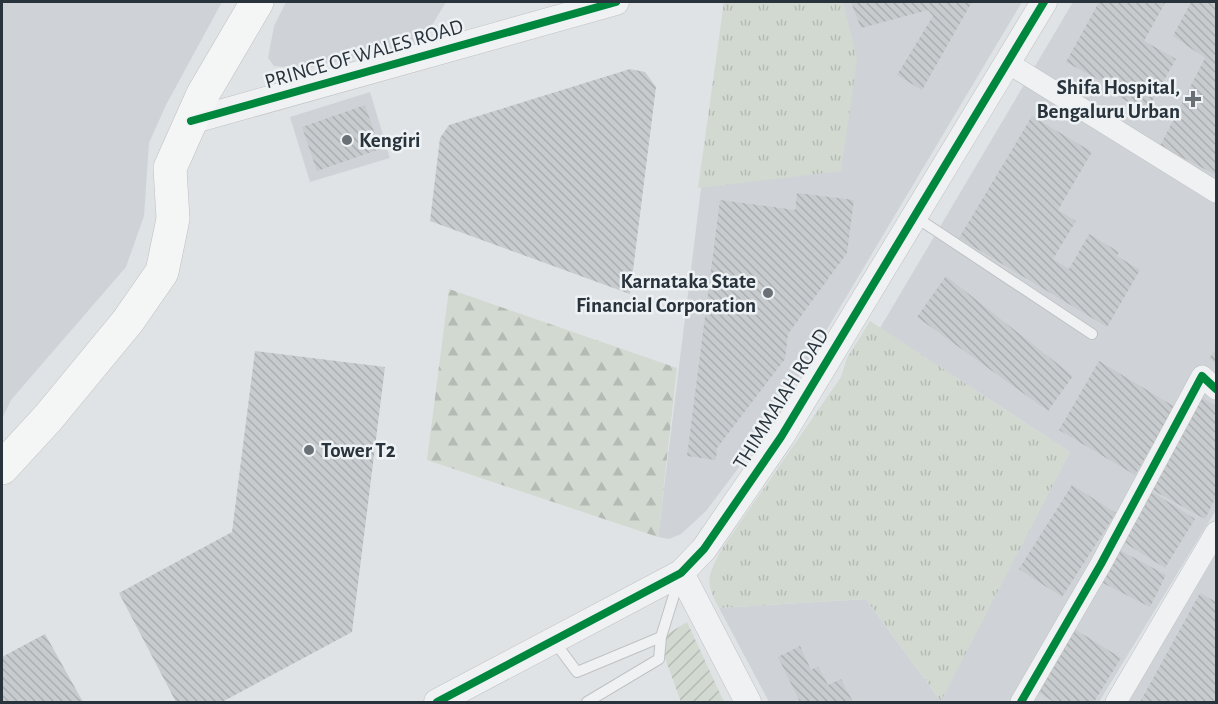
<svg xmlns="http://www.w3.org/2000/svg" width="1218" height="704" font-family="'Alegreya Sans',sans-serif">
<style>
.built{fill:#cfd3d8}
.grass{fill:url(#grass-tufts)}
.forest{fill:url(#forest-firs)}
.garden{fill:url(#garden-furrows)}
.building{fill:url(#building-back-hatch)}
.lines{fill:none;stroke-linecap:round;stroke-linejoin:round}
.service-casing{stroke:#bfc1c3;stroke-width:12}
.minor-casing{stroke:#bfc1c3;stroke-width:22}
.tertiary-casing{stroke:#bfc1c3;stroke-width:27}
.primary-casing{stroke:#bdc0c2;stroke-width:34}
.service{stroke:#eff1f2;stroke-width:10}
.minor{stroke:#eff1f2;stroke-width:21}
.tertiary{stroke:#eff1f2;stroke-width:26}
.primary{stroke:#f4f5f5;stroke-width:33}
.cycleway-casing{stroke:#eef2f4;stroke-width:11}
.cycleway{stroke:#00873e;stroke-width:8}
.poi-dot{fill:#697177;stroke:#eef2f4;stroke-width:2}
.labels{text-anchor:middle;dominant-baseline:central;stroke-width:5;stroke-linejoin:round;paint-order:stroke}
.street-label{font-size:21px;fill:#29333c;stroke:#eef2f4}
.poi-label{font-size:21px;font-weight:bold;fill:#29333c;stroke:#eef2f4;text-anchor:end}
</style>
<defs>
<pattern id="grass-tufts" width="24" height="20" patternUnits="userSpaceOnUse" patternTransform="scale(1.5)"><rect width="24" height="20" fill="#d2d9d1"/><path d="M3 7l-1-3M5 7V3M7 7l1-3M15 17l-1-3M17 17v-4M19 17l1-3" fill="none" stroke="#b4bbb4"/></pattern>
<pattern id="forest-firs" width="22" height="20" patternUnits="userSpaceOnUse" patternTransform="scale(1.5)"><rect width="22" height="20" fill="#d2d9d1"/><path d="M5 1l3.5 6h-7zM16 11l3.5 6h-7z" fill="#b4bbb4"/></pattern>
<pattern id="garden-furrows" width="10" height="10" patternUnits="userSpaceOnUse" patternTransform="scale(1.5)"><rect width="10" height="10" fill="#d2d9d1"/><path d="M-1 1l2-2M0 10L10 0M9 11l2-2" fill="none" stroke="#b4bbb4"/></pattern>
<pattern id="building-back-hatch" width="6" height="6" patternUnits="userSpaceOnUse" patternTransform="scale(1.5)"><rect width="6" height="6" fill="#c8cbcd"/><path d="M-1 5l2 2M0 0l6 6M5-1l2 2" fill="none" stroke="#acafb1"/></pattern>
</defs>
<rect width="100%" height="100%" fill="#e0e3e5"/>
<!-- built -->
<path class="built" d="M 2,2 L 222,2 L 166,105 L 149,143 L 144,216 L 126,267 L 11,400 L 2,419 Z
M 286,2 L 446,2 L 422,42 L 304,69 L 274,66 L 268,58 L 274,26 Z
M 724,2 L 1022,2 L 767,430 L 706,511 L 681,534 L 669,539 L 658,537 Z
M 1073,2 L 1216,2 L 1216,510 L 1099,702 L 769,702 L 719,608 L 866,599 L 940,700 L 1070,452 L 880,328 Z
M 370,92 L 390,158 L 310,182 L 290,117 Z
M 1216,554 L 1216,702 L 1128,702 Z"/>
<!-- grass -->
<path class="grass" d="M 724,2 L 843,2 L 857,59 L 841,171 L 698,188 Z
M 870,321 L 1070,452 L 941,701 L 866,599 L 719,608 C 704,580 708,577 721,550 L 841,377 L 847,358 Z"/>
<!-- forest -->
<path class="forest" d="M 449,289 L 677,368 L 658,537 L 427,460 Z"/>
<!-- garden -->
<path class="garden" d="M 687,622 L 724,702 L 681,702 L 665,658 L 666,635 Z"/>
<!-- building -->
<path class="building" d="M 851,2 L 972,2 L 922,90 L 897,75 L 933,16 L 928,10 L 861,28 Z
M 1099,2 L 1165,3 L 1144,41 L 1176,59 L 1146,112 L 1107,90 L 1110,86 L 1066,62 Z
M 1191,2 L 1216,2 L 1216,175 L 1160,146 L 1205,58 L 1173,36 Z
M 630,69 L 645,72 L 656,87 L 630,294 L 430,221 L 440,138 L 449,125 Z
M 365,105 L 380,149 L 317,171 L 302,127 Z
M 1032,116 L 1092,152 L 1058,210 L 1076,221 L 1053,259 L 1069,269 L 1089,234 L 1119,252 L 1117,256 L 1140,270 L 1107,327 L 959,238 Z
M 797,193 L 854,200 L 847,253 L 788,334 L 785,359 L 717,448 L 716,460 L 687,456 L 720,200 L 795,210 Z
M 946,276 L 1073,376 L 1048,411 L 917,317 Z
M 1216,350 L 1216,364 L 1209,358 Z
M 255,351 L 385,367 L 352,632 L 222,702 L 176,702 L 119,593 L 232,532 Z
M 1099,361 L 1175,407 L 1135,475 L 1059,430 Z
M 1199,396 L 1216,406 L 1216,497 L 1205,519 L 1149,488 Z
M 1072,485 L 1116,513 L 1062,597 L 1019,569 Z
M 1148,489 L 1195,519 L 1165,568 L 1117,538 Z
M 1114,547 L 1166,575 L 1150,607 L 1097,580 Z
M 1200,593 L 1216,602 L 1216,702 L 1140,702 Z
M 1073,628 L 1121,658 L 1094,702 L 1054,702 L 1035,690 Z
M 45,634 L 83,702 L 2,702 L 2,657 Z
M 800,646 L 811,670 L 818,666 L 828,685 L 841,679 L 853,702 L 800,702 L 778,657 Z"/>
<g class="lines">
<!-- service casing -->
<g class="service-casing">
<path id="service" d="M 914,216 L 1092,334
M 554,641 L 577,672 L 661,637
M 587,702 L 659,659 L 661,637 L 679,579"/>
</g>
<!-- minor casing -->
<g class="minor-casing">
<path id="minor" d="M 1008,63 L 1216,192
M 1021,702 L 1101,564 L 1202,376 L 1216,389
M 1116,702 L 1216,532"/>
</g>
<!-- tertiary casing -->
<g class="tertiary-casing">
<path id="tertiary" d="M 191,121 L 616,2
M 681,573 L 748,702
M 437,702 L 681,573 L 704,549 L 781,437 L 1044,2"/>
</g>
<!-- primary casing -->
<g class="primary-casing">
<path id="primary" d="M 2,468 L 48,418 L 128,321 L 162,272 L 173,219 L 170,168 L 203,94 L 257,2"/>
</g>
<!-- service -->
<use href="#service" class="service"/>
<!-- minor -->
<use href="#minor" class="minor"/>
<!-- tertiary -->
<use href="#tertiary" class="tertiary"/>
<!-- primary -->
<use href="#primary" class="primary"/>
<!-- cycleway casing -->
<g class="cycleway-casing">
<path id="cycleway" d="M 191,121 L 616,2
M 437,702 L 681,573 L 704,549 L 781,437 L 1044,2
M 1021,702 L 1101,564 L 1202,376 L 1216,389"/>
</g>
<!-- cycleway -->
<use href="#cycleway" class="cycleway"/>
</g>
<!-- markers -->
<g class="poi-dot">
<path d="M1190 90h6v6h6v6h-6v6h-6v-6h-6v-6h6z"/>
<circle cx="347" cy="140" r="6"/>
<circle cx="768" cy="293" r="6"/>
<circle cx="309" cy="450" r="6"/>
</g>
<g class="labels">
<!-- street labels -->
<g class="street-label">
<text transform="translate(364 54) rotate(-16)">PRINCE OF WALES ROAD</text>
<text transform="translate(781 399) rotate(-58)">THIMMAIAH ROAD</text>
</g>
<!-- poi labels -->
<g class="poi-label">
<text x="1180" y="87">Shifa Hospital,<tspan x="1180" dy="24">Bengaluru Urban</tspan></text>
<text x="359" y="140" text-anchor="start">Kengiri</text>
<text x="756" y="281">Karnataka State<tspan x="756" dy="24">Financial Corporation</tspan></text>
<text x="321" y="450" text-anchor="start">Tower T2</text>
</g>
</g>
<!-- border -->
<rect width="1218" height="704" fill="none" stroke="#29333c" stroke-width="6"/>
</svg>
